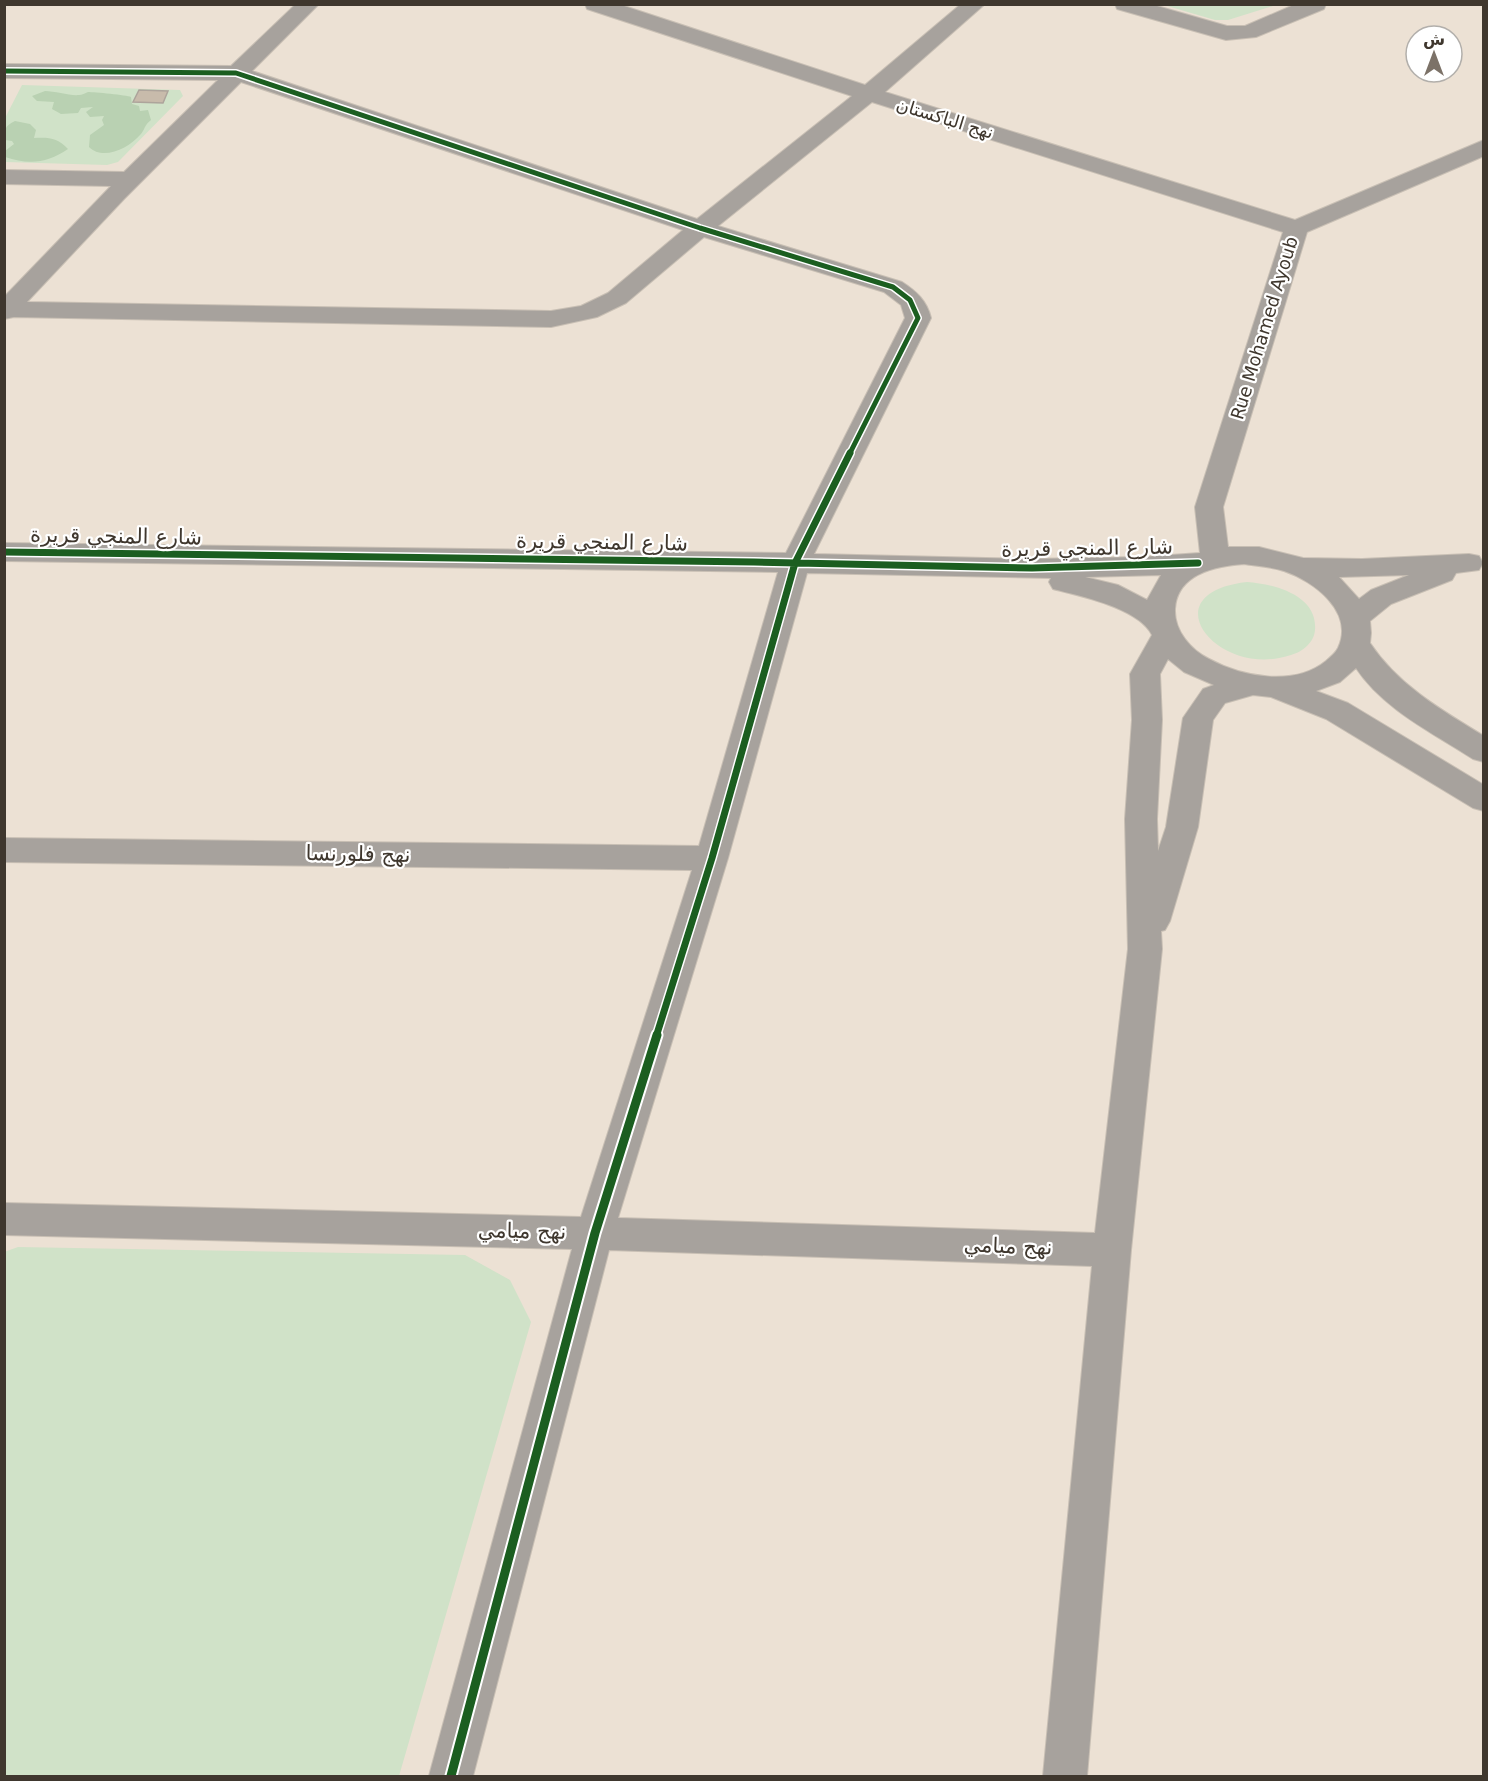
<svg xmlns="http://www.w3.org/2000/svg" width="1488" height="1781" font-family="'DejaVu Sans','Noto Sans Arabic',sans-serif">
<style>
.green{fill:#d0e2c8}
.forest{fill:#b9d1b2}
.building{fill:#c8bbab;stroke:#ada49b;stroke-width:1.5}
.lines{fill:none;stroke-linecap:round;stroke-linejoin:round}
.minor-casing{stroke:#c8bfb4;stroke-width:2}
.minor{fill:#a7a29d;fill-rule:evenodd}
.cycleway-far2-casing{stroke:#fff;stroke-width:8}
.cycleway-far1-casing{stroke:#fff;stroke-width:10}
.cycleway-casing{stroke:#fff;stroke-width:13}
.cycleway-far2{stroke:#1b5e20;stroke-width:5}
.cycleway-far1{stroke:#1b5e20;stroke-width:7}
.cycleway{stroke:#1b5e20;stroke-width:9}
.labels{text-anchor:middle;dominant-baseline:central;stroke-width:4.5;stroke-linejoin:round;paint-order:stroke}
.far-street-label{font-size:18px;fill:#3f372e;stroke:#fff}
.street-label{font-size:21px;fill:#3f372e;stroke:#fff}
</style>
<rect width="100%" height="100%" fill="#ece1d4"/>
<!-- green -->
<path class="green" d="M 1164,5 L 1276,5 L 1228,20 L 1215,20 Z
M 22,85 L 180,90 L 183,96 L 118,162 L 107,165 L 5,162 L 4,120 Z
M 1247,582 C 1274,584 1318,595 1315,630 C 1314,643 1302,652 1291,655 C 1218,680 1148,593 1247,582 Z
M 18,1247 L 465,1255 L 510,1280 L 531,1322 L 399,1776 L 5,1776 L 4,1252 Z"/>
<!-- forest -->
<path class="forest" d="M 45,91 C 55,91 70,96 79,95 C 82,95 85,93 88,92 C 94,92 127,95 131,97 L 132,104 L 139,106 L 140,111 L 148,110 L 151,120 C 144,125 145,130 140,135 C 129,148 103,161 89,147 L 90,135 L 104,125 L 102,120 L 104,116 L 90,117 L 86,112 L 93,107 L 81,108 L 78,113 L 61,114 L 52,109 L 54,102 L 37,101 L 32,96 Z
M 15,121 L 30,124 L 36,130 L 34,138 C 49,137 58,138 68,149 C 48,163 29,165 5,157 L 5,151 L 14,144 L 12,141 L 5,140 C 4,129 5,126 15,121 Z"/>
<!-- building -->
<path class="building" d="M 139,90 L 168,91 L 163,103 L 133,102 Z"/>
<g class="lines">
<!-- minor casing -->
<g class="minor-casing">
<path id="minor" d="M 296,4 L 319,4 L 252,71 L 697,219 L 852,96 L 587,9 L 585,4 L 618,4 L 865,85 L 961,4 L 985,4 L 885,92 L 1295,220 L 1484,140 L 1484,156 L 1307,232 L 1223,507 L 1228,547 L 1259,547 L 1303,558 L 1362,559 L 1469,554 L 1479,556 L 1483,563 L 1479,570 L 1456,573 L 1452,580 L 1391,604 L 1370,621 L 1371,633 L 1370,643 C 1398,685 1441,710 1484,736 L 1484,762 L 1473,759 C 1433,733 1383,709 1356,668 L 1340,682 L 1316,691 L 1348,703 L 1484,785 L 1484,811 L 1473,808 L 1326,719 L 1271,697 L 1253,695 L 1225,703 L 1213,720 L 1198,827 L 1170,921 L 1165,930 L 1161,931 L 1162,949 L 1131,1250 L 1087,1776 L 1043,1776 L 1092,1266 L 609,1250 L 473,1776 L 429,1776 L 572,1249 L 4,1235 L 4,1203 L 581,1217 L 692,870 L 4,862 L 4,838 L 699,846 L 778,572 L 4,561 L 4,543 L 786,553 L 905,318 L 901,305 L 884,292 L 704,237 L 626,303 L 597,317 L 551,327 L 14,317 L 4,319 L 4,297 L 111,186 L 4,184 L 4,170 L 124,172 L 218,80 L 4,78 L 4,64 L 231,66 ZM 241,82 L 683,230 L 608,293 L 581,306 L 551,311 L 27,302 L 124,199 ZM 872,102 L 1283,232 L 1195,507 L 1200,553 L 1142,557 L 1032,559 L 814,554 L 931,318 C 927,301 916,291 902,282 L 718,226 ZM 1244,564 C 1257,566 1272,567 1284,571 C 1314,581 1355,612 1338,648 C 1335,654 1330,657 1326,661 C 1294,687 1242,677 1209,659 C 1191,650 1174,631 1175,609 C 1177,574 1215,566 1244,564 ZM 807,573 L 1051,578 L 1049,582 L 1053,589 C 1080,596 1139,608 1152,635 L 1130,674 L 1132,720 L 1125,819 L 1128,949 L 1095,1233 L 618,1218 L 728,858 ZM 1161,575 L 1147,600 L 1118,585 L 1085,577 ZM 1409,575 L 1371,590 L 1359,599 L 1339,577 ZM 1168,659 L 1184,672 L 1214,685 L 1203,689 L 1183,718 L 1166,827 L 1158,851 L 1157,819 L 1162,720 L 1160,674 Z
M 1115,4 L 1150,4 L 1227,26 L 1245,26 L 1296,4 L 1326,4 L 1324,9 L 1256,37 L 1226,40 L 1117,9 Z"/>
</g>
<!-- minor -->
<use href="#minor" class="minor"/>
<!-- cycleway-far2 casing -->
<g class="cycleway-far2-casing">
<path id="cycleway-far2" d="M 4,71 L 236,73 L 700,228 L 893,287 L 910,300 L 918,318 L 849,455"/>
</g>
<!-- cycleway-far1 casing -->
<g class="cycleway-far1-casing">
<path id="cycleway-far1" d="M 4,552 L 754,562 L 1032,568 L 1198,563
M 656,1037 L 712,858 L 795,563 L 850,453"/>
</g>
<!-- cycleway casing -->
<g class="cycleway-casing">
<path id="cycleway" d="M 451,1776 L 595,1233 L 657,1035"/>
</g>
<!-- cycleway-far2 -->
<use href="#cycleway-far2" class="cycleway-far2"/>
<!-- cycleway-far1 -->
<use href="#cycleway-far1" class="cycleway-far1"/>
<!-- cycleway -->
<use href="#cycleway" class="cycleway"/>
</g>
<g class="labels">
<!-- far-street labels -->
<g class="far-street-label">
<text transform="translate(945 118) rotate(17)">نهج الباكستان</text>
<text transform="translate(1264 328) rotate(-73)">Rue Mohamed Ayoub</text>
</g>
<!-- street labels -->
<g class="street-label">
<text transform="translate(116 536) rotate(1)">شارع المنجي قريرة</text>
<text transform="translate(602 542) rotate(1)">شارع المنجي قريرة</text>
<text transform="translate(1087 548) rotate(-1)">شارع المنجي قريرة</text>
<text transform="translate(358 854) rotate(1)">نهج فلورنسا</text>
<text transform="translate(522 1231) rotate(1)">نهج ميامي</text>
<text transform="translate(1008 1246) rotate(2)">نهج ميامي</text>
</g>
</g>
<!-- border -->
<rect width="1488" height="1781" fill="none" stroke="#3f372e" stroke-width="12"/>
<!-- north arrow -->
<g transform="translate(1434 54)"><circle r="28" fill="#ffffff" stroke="#b2afab" stroke-width="1.5"/>
<path d="M0-4.5L10 22L0 15L-10 22Z" fill="#7c7268"/>
<text y="-9" font-size="16" font-weight="bold" text-anchor="middle" fill="#3f372e">ش</text>
</g>
</svg>
